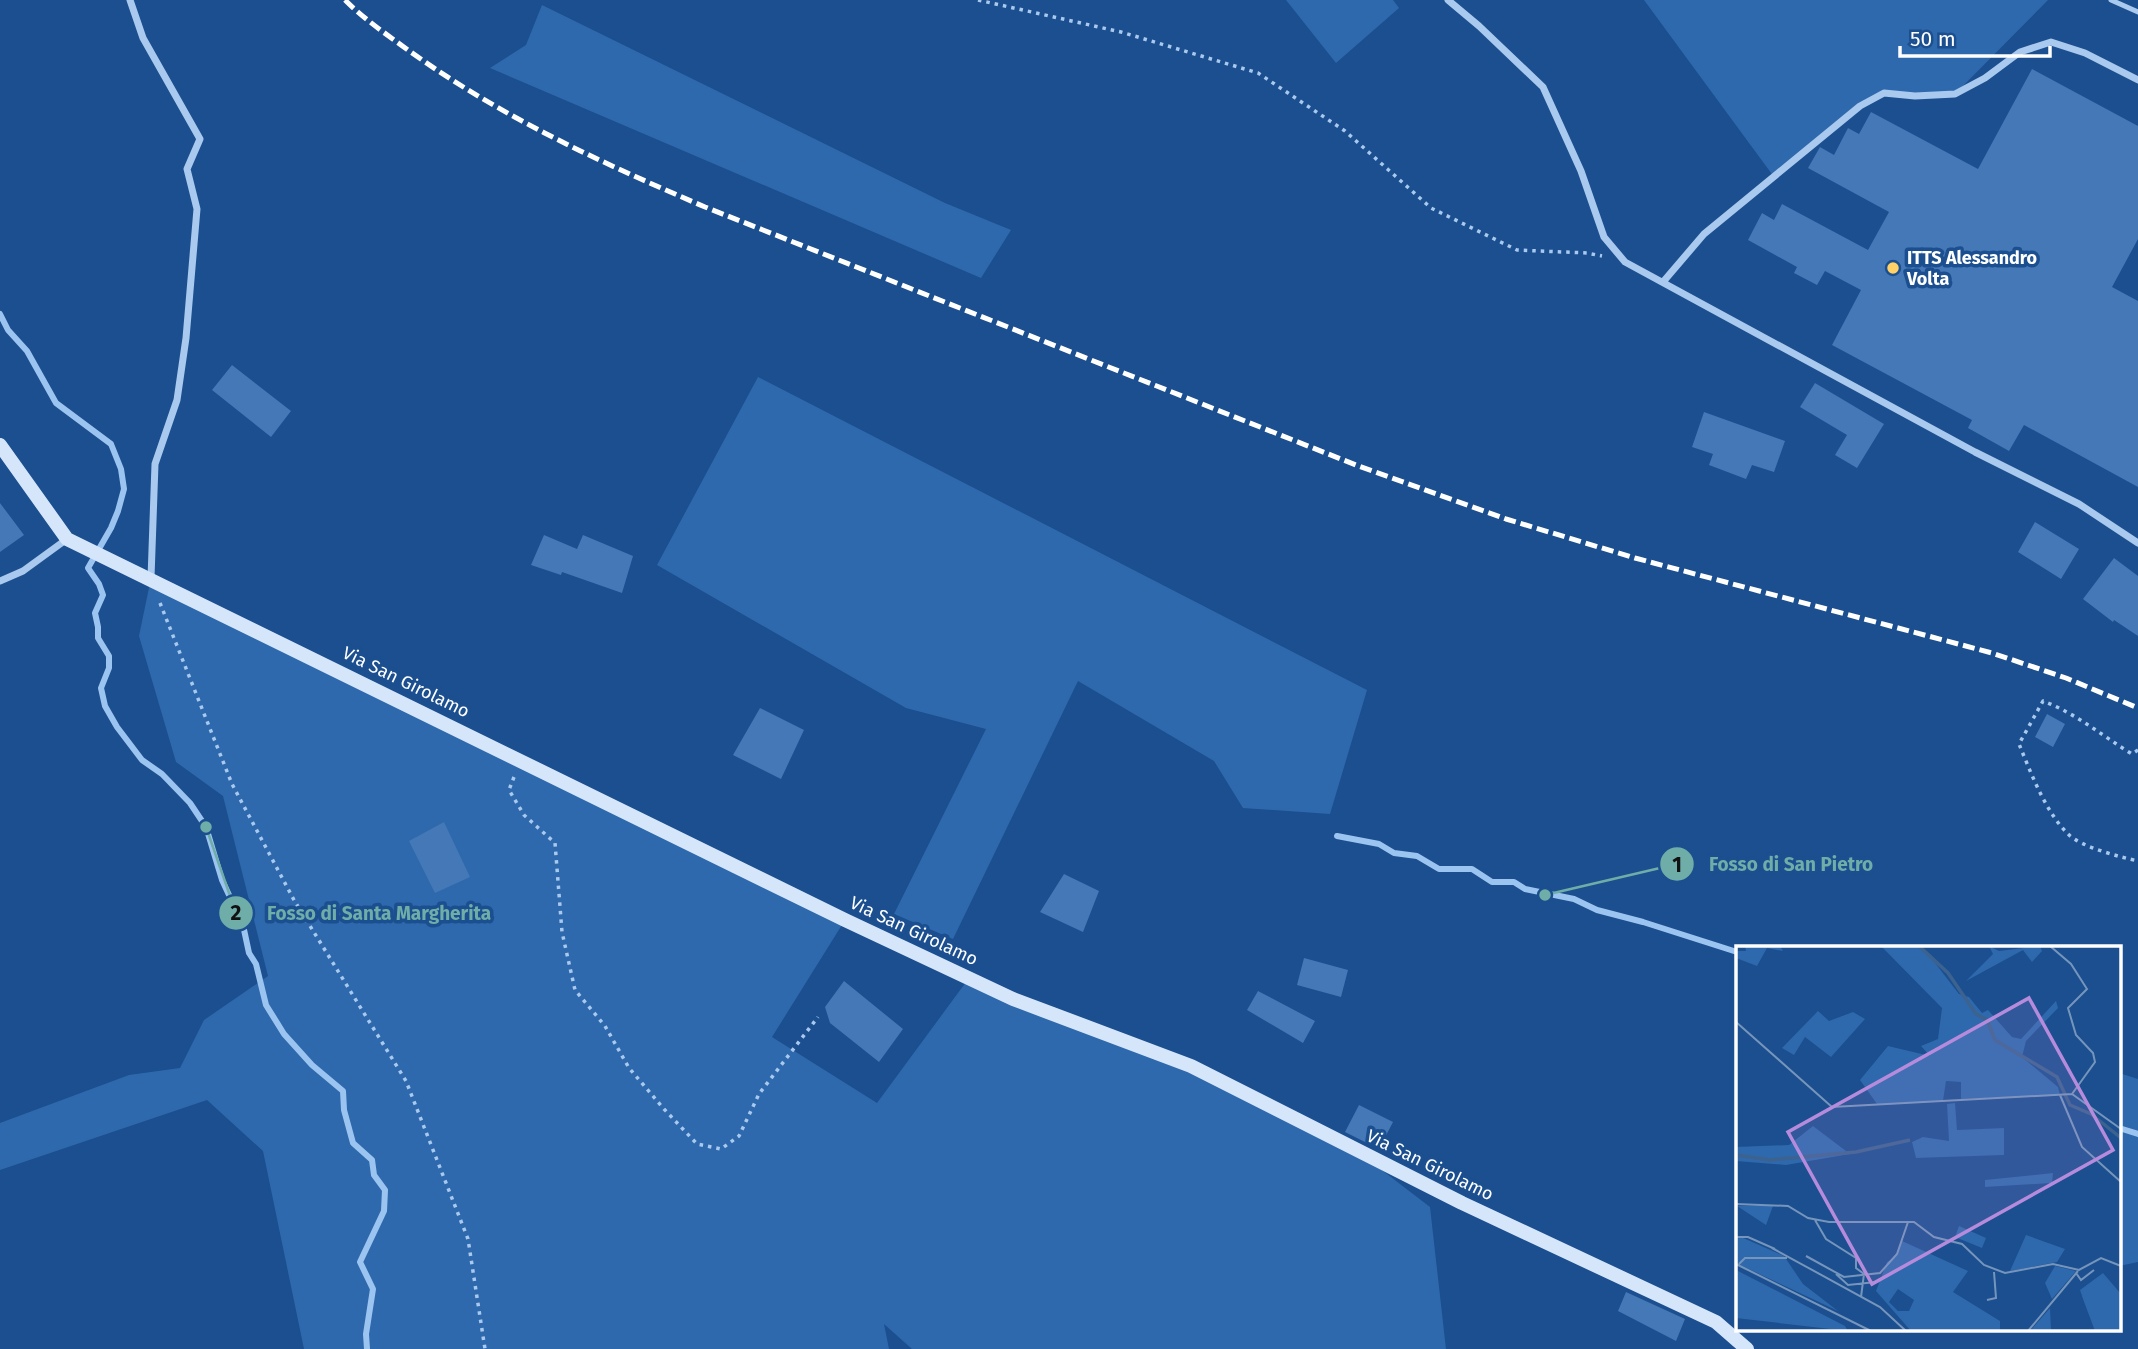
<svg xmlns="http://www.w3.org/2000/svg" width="2138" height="1349" font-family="'Fira Sans',sans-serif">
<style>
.green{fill:#2e69ad}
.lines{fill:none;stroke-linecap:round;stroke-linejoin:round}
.stream{stroke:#9cc4f0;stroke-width:6}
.building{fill:#4478b7}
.path{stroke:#a9c9ee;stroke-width:3.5;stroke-dasharray:3.5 5;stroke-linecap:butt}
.lane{stroke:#a9c9ee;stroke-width:5}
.street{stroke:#a9c9ee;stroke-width:7}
.secondary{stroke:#d6e6fa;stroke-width:14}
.rail{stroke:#fff;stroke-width:5;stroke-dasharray:12 5;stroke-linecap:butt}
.poi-dot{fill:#ffd166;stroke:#1b4f8f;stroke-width:2.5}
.labels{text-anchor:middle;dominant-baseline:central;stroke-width:7;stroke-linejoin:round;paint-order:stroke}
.poi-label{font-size:18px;font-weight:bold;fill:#fff;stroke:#1b4f8f;text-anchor:start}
.street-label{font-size:18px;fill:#fff;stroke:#1b4f8f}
.inset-river{fill:none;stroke:#3c6290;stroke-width:3.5}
.inset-road{fill:none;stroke:#7695bc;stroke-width:2}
.view{fill:#b68bdc;fill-opacity:0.15;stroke:#b68bdc;stroke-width:3.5}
.inset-edge{fill:none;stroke:#fff;stroke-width:3.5}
.leader{fill:none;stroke:#6fada8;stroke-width:2.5}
.callout-dot{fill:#6fada8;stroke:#1b4f8f;stroke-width:2.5}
.mark-label{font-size:21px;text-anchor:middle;font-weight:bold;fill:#111}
.callout-label{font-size:19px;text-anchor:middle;font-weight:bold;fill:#6fada8;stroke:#1b4f8f;stroke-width:7;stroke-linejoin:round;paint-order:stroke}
</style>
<rect width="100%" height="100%" fill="#1b4f8f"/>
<!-- green -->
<path class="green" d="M 1286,0 L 1393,0 L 1399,8 L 1336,63 Z
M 1644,0 L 2048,0 L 1955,94 L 1884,93 L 1860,106 L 1774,177 Z
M 542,5 L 945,203 L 1011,230 L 981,278 L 490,68 L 526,45 Z
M 758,377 L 1367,690 L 1330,814 L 1243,808 L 1214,761 L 1078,681 L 953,939 L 894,914 L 986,729 L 906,708 L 657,565 Z
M 151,578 L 845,920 L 772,1037 L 877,1103 L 969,978 L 1191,1066 L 1357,1151 L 1430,1207 L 1446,1349 L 912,1349 L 884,1324 L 889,1349 L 304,1349 L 263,1151 L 207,1100 L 0,1170 L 0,1123 L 129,1075 L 180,1068 L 204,1020 L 268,976 L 223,796 L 176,762 L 139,636 Z
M 2119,1073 L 2138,1079 L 2138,1262 L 2119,1266 Z"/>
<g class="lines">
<!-- stream -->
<path class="stream" d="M 0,314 L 8,330 L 27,351 L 56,403 L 111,444 L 121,469 L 124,489 L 118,511 L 111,528 L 88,568 L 99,584 L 103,595 L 95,613 L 98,627 L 98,638 L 109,656 L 109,668 L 101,688 L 105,706 L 117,727 L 142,760 L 162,774 L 190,803 L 206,827 L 222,880 L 243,925 L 249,953 L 256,964 L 266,1005 L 284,1034 L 312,1065 L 343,1091 L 344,1110 L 353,1143 L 372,1160 L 374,1175 L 385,1190 L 384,1211 L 360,1262 L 373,1289 L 366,1334 L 367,1349
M 1337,836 L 1379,844 L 1394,853 L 1417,856 L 1439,869 L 1472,869 L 1492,882 L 1514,882 L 1525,889 L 1574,899 L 1597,910 L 1643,922 L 1737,952
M 2119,1128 L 2138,1134"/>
</g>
<!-- building -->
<path class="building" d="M 2032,69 L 2138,126 L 2138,239 L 2112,287 L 2138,301 L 2138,487 L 2024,425 L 2009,451 L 1968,428 L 1972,420 L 1832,345 L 1861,290 L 1825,271 L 1817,285 L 1794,273 L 1797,267 L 1748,240 L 1762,213 L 1774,220 L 1782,204 L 1868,250 L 1889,212 L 1808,168 L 1820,147 L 1834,155 L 1848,128 L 1859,134 L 1871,112 L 1978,169 Z
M 232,365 L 291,411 L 271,437 L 212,390 Z
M 1815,383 L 1884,424 L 1857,468 L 1835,455 L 1847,435 L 1800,407 Z
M 1704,412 L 1785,441 L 1774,472 L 1752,465 L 1746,479 L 1709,465 L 1713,454 L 1692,447 Z
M 0,503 L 24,535 L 0,552 Z
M 2035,522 L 2079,549 L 2061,579 L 2018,552 Z
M 544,535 L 577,549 L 583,535 L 633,556 L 622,593 L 562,572 L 561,575 L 531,565 Z
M 2114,558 L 2138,576 L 2138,636 L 2114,620 L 2113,622 L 2083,599 Z
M 760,708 L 804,730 L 781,779 L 733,755 Z
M 2047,714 L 2065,724 L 2053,747 L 2035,737 Z
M 444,822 L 470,877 L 435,893 L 409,841 Z
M 1064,874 L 1099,891 L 1083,932 L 1040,912 Z
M 1304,958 L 1348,970 L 1341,997 L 1297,985 Z
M 844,981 L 903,1029 L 879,1062 L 830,1023 L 825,1007 Z
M 1258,991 L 1315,1021 L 1303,1043 L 1247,1010 Z
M 1359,1105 L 1393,1122 L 1379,1149 L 1345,1132 Z
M 1626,1292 L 1685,1319 L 1676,1341 L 1618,1311 Z"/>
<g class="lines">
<!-- path -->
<path class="path" d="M 978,0 L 1121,32 L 1258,73 L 1345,131 L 1431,208 L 1517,250 L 1587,253 L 1602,256
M 160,603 L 232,784 L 294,900 L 406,1081 L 468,1239 L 485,1349
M 2138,750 L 2132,754 C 2101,735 2077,714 2043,701 L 2019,744 C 2031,773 2045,811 2068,834 C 2081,847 2120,857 2138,861
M 514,777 L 509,790 L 524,815 L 555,843 L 562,932 L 575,990 L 605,1026 L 629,1068 L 664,1109 L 697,1144 L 721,1149 L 739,1136 L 759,1094 L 818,1017"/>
<!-- lane -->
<path class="lane" d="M 2111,0 L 2138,12"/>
<!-- street -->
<path class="street" d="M 130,0 L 143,38 L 200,139 L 187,169 L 197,209 L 186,338 L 177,400 L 155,464 L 151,578
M 1448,0 L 1479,26 L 1543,87 L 1581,171 L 1604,237 L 1625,262 L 1975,452 L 2079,504 L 2138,543
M 1663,282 L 1704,234 L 1860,106 L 1884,93 L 1915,96 L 1955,94 L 1985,78 L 2020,52 L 2051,42 L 2085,53 L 2138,80
M 0,581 L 23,571 L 67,539"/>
<!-- secondary -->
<path class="secondary" d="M 0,445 L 67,539 L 845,920 L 1013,999 L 1191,1066 L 1462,1203 L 1716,1322 L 1747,1349"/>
<!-- rail -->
<path class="rail" d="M 345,0 C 364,19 386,34 408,50 C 501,117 600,162 705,207 L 1356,465 L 1506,519 L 1635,558 L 1992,653 L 2066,678 L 2138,708"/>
</g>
<!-- markers -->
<circle class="poi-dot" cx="1893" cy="268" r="7"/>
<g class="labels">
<!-- poi labels -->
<g class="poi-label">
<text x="1907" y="258">ITTS Alessandro<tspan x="1907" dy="21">Volta</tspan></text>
</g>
<!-- street labels -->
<g class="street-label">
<text transform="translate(406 682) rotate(26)">Via San Girolamo</text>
<text transform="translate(914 931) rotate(25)">Via San Girolamo</text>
<text transform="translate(1430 1165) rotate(26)">Via San Girolamo</text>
</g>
</g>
<!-- overview -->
<g transform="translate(1736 946)">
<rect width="385" height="385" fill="#1b4f8f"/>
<path d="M 9,0 L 44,0 L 47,5 L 31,2 L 21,20 L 0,12 L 0,5 L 10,5 ZM 145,0 L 186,0 L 223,48 L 233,51 L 246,67 L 252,64 L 276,91 L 285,93 L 320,55 L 322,62 L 290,95 L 286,111 L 322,141 L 324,149 L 225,153 L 225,136 L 210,135 L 207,155 L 141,158 L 124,134 L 152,100 L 194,110 L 185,100 L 202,93 L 206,62 ZM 253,0 L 263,5 L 304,0 L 306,5 L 296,16 L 287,4 L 230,35 L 257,8 ZM 82,65 L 93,75 L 117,66 L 129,73 L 95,111 L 69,91 L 58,109 L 46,102 ZM 219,157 L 221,184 L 268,182 L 268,209 L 180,212 L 176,196 L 187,191 L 213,195 L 211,158 ZM 77,180 L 114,208 L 50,219 L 0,215 L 0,201 L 53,199 ZM 317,227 L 316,237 L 249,241 L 249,234 ZM 1,260 L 37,260 L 30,279 ZM 223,280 L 250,292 L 246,302 L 219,291 ZM 290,289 L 329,303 L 321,316 L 274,325 ZM 5,291 L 48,310 L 67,338 L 102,365 L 0,317 L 0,293 ZM 166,295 L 232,325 L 217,346 L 264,375 L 264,385 L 175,385 L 140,345 L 151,316 L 159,311 ZM 162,343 L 178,354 L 173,365 L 162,365 L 153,356 ZM 319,320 L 340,325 L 316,353 L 309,337 ZM 0,324 L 109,380 L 112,385 L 0,372 ZM 367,327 L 385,348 L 385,385 L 359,385 L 347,353 L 344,344 ZM 314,362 L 315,385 L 294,385 Z" fill="#2e69ad" fill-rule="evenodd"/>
<path class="inset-river" d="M 183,0 L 212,27 L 240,68 L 251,74 L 259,94 L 321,131 L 334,159 L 355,168 L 385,192M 0,209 L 34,214 L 120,206 L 174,194"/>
<path class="inset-road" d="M 314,0 L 335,18 L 351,43 L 332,62 L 340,89 L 357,107 L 359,116 L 336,148M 0,76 L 96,161 L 336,148 L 385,183M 324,149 L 346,201 L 385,236M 0,258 L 52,260 L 72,272 L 93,276 L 178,276 L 198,291 L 226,298 L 248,319 L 269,327 L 317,318 L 343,324 L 365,312 L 385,320M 79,274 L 90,293 L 120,312 L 120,322 L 128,328 L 125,351M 0,291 L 12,291 L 39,303M 36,302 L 144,361 L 170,385M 70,310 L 108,331 L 144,327 L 161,308 L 172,276M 0,318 L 135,385M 3,318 L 9,312 L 51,312M 340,327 L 345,334 L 358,324M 100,328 L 112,339 L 140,336M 251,354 L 260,352 L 258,326M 292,385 L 342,325"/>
<path class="view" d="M 293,52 L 377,204 L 136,338 L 52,186 Z"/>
<rect width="385" height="385" class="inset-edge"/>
</g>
<!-- callouts -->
<path class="leader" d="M1545 895L1677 864M206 827L236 913"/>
<g class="callout-dot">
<circle cx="1545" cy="895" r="7"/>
<circle cx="206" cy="827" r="7"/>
<circle cx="1677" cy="864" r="18"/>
<circle cx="236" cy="913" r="18"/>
</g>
<g class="mark-label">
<text x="1677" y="872">1</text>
<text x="236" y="920">2</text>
</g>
<g class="callout-label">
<text x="1791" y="871">Fosso di San Pietro</text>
<text x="379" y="920">Fosso di Santa Margherita</text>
</g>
<!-- scale -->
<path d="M1900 46v10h150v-10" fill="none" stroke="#ffffff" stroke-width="3.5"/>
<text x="1910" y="46" font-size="21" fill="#ffffff" stroke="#1b4f8f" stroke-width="5" paint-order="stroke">50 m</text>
</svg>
